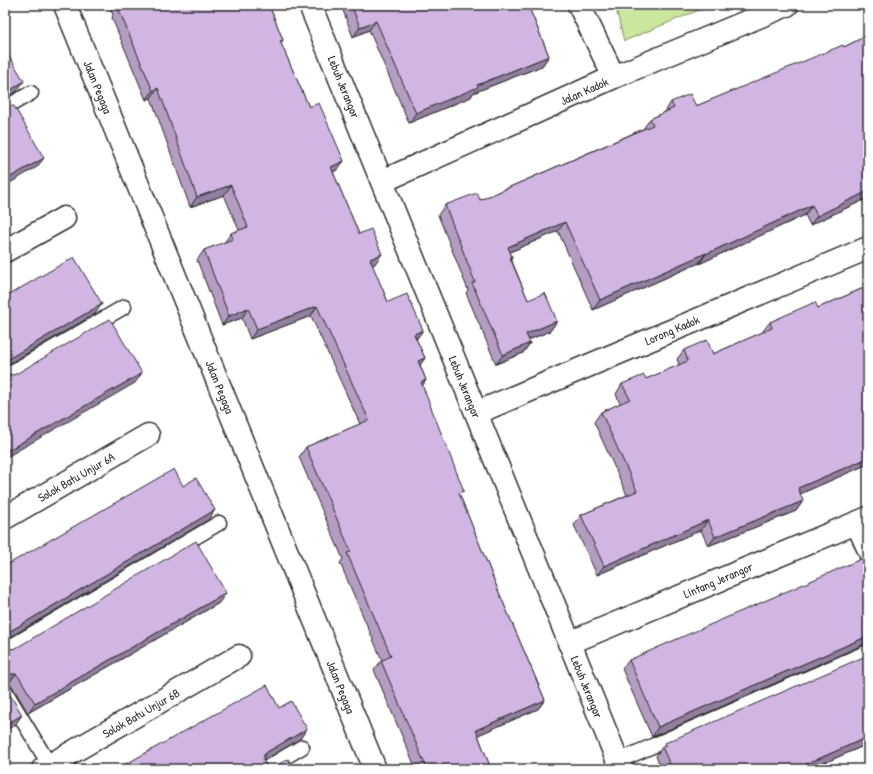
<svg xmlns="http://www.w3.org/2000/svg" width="873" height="774" font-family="'Patrick Hand',sans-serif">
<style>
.green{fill:#cbe79e;stroke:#7b8964}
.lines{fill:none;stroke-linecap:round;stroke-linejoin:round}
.service-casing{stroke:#2b2b2b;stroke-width:17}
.minor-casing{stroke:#2b2b2b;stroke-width:25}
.service{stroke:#fff;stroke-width:14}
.minor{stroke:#fff;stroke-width:22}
.wall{fill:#b49cc3;stroke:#2b2b2b}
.shaded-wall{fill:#927f9f;stroke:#2b2b2b}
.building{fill:#d1b5e3;stroke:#2b2b2b}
.labels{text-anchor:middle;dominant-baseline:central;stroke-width:4;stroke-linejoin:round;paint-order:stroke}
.street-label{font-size:12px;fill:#2b2b2b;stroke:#fff}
</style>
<rect width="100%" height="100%" fill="#fff"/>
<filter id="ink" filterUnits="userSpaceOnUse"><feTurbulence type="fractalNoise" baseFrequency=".025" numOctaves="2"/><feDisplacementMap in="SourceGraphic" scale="8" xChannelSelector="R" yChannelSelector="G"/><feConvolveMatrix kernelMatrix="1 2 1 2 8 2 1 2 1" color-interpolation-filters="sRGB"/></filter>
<g filter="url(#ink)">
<!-- green -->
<path class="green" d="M 615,5 L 711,5 L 624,41 Z"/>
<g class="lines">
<!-- service casing -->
<g class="service-casing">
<path id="service" d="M 5,108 L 31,93
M 5,376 L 124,307
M 853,524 L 868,558
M 5,650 L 219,523
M 5,691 L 52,769
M 618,761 L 868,652
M 265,769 L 302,747"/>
</g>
<!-- minor casing -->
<g class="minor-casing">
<path id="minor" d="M 65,5 L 375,769
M 310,5 L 621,769
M 579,5 L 614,77
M 383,181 L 614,77 L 787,5
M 5,251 L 64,218
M 476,413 L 868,248
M 5,518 L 148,435
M 569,643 L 868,518
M 43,769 L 239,656"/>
</g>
<!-- service -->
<use href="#service" class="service"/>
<!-- minor -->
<use href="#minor" class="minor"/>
</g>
<!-- wall -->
<path class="wall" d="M 109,5 L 269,5 L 283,40 L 281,44 L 309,107 L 344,161 L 337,170 L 333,172 L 359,234 L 375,264 L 372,265 L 388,302 L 423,330 L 416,339 L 425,358 L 420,365 L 426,380 L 422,386 L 460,496 L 500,595 L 545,700 L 538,709 L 478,735 L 491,769 L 416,769 L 374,670 L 382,660 L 340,563 L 343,559 L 299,457 L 306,447 L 360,424 L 311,316 L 250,339 L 242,318 L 222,325 L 197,260 L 204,250 L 224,243 L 231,233 L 239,230 L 224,195 L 190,207 L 151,98 L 146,100 L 112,18 L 113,15 Z
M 341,5 L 528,5 L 549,56 L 542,66 L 473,93 L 471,97 L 409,123 L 369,30 L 353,37 Z
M 868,35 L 868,198 L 810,225 L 805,215 L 699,264 L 699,263 L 593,310 L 558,231 L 510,252 L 512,257 L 511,259 L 528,300 L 557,321 L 550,331 L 528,340 L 530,343 L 523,353 L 496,364 L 466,293 L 468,290 L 438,215 L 445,205 L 480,200 L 643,129 L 650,119 L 665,112 L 671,102 L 696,106 L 844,47 Z
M 868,286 L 868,464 L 800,494 L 803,501 L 796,511 L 708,546 L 701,530 L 597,575 L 574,525 L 581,515 L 627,495 L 594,422 L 601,412 L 620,404 L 616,394 L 622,384 L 646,379 L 679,365 L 677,359 L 684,350 L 713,354 L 763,332 L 763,331 L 770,322 L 818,308 Z
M 219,603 L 28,713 L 12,686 L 9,683 L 5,683 L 5,645 L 8,648 L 12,649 Z
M 865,644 L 652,737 L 622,669 L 629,660 Z
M 665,743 L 868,744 L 810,769 L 661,769 L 656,756 Z"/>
<!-- shaded-wall -->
<path class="shaded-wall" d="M 376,21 L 369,30 L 353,37 L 360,27 Z
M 549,56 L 542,66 L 473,93 L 471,97 L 409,123 L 416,113 L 477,85 Z
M 24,81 L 17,91 L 5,99 L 5,94 Z
M 158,88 L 151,98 L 146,100 L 153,91 Z
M 44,158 L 37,167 L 5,186 L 5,180 Z
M 344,161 L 337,170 L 324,176 L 331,167 Z
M 231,185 L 224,195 L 190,207 L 197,197 Z
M 868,191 L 868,198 L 810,225 L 817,216 Z
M 812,205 L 805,215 L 699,264 L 706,254 Z
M 565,222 L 558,231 L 501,256 L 508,247 Z
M 706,253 L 699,263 L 593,310 L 600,300 Z
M 382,254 L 375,264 L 363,269 L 370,259 Z
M 102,304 L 95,314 L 5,366 L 5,362 L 8,359 Z
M 317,306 L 311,316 L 250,339 L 257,329 Z
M 248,308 L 242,318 L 222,325 L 229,316 Z
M 557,321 L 550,331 L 519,344 L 526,334 Z
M 423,330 L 416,340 L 414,334 Z
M 530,343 L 523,353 L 496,364 L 503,355 Z
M 425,358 L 418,368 L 418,361 Z
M 142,373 L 135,383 L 5,458 L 5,452 Z
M 426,380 L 420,390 L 421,382 Z
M 868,458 L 868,464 L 791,498 L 798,488 Z
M 803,501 L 796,511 L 708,546 L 715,537 Z
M 215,510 L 208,520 L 5,640 L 5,636 L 7,633 Z
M 708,520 L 701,530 L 597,575 L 604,566 Z
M 226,593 L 219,603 L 28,713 L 35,703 Z
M 868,636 L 868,644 L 865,644 L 652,737 L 658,727 Z
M 8,674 L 16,674 L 9,683 L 5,683 L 5,677 Z
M 545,700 L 538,709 L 469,739 L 476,730 Z
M 22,715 L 15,725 L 5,731 L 5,725 Z
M 307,729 L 300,739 L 261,762 L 264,755 L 267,752 Z
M 868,737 L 868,744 L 810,769 L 795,769 Z"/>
<!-- building -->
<path class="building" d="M 120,5 L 269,5 L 283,40 L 280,41 L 309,107 L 319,103 L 344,161 L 331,167 L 359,234 L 371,229 L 382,254 L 370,259 L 388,302 L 407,294 L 423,330 L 414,334 L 425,358 L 418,361 L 426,380 L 421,382 L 464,491 L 459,493 L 500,595 L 545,700 L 476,730 L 491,769 L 427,769 L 381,661 L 391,656 L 347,553 L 351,552 L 306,447 L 369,420 L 317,306 L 257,329 L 248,308 L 229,316 L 204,250 L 233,239 L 231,233 L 248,227 L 231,185 L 197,197 L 158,88 L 153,91 L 118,8 L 121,7 Z
M 351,5 L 528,5 L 549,56 L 477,85 L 478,87 L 416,113 L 376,21 L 360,27 Z
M 868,35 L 868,191 L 817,216 L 812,205 L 706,254 L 706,253 L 600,300 L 565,222 L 508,247 L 512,257 L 510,258 L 528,300 L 545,293 L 557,321 L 526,334 L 530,343 L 503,355 L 472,283 L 475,282 L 445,205 L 477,193 L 480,200 L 653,125 L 650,119 L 674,108 L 671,102 L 690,94 L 696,106 L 843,45 L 844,47 Z
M 5,49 L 24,81 L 5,94 Z
M 5,103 L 8,106 L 14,106 L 44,158 L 5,180 Z
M 74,257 L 102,304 L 8,359 L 5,362 L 5,297 Z
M 868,286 L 868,458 L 798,488 L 803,501 L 715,537 L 708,520 L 604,566 L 581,515 L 637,491 L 601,412 L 630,399 L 622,384 L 644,375 L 646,379 L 688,361 L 684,350 L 707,340 L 713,354 L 772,328 L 770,322 L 815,302 L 818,308 Z
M 110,319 L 142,373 L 5,452 L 5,371 L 8,374 L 12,375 L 16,374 Z
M 174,469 L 183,486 L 196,478 L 215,510 L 7,633 L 5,636 L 5,566 Z
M 196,541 L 226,593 L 35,703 L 19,677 L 16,674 L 8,674 L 5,677 L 5,645 L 8,648 L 12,649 L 16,648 Z
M 868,556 L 868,636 L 658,727 L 629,660 Z
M 868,655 L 868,737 L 795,769 L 672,769 L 662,747 L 666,745 L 665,743 Z
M 267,685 L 279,708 L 291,701 L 307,729 L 267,752 L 264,755 L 263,760 L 267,766 L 272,768 L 288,759 L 294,769 L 117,769 Z
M 5,686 L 22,715 L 5,725 Z"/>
</g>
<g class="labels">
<!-- street labels -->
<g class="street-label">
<text transform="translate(98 87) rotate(68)">Jalan Pegaga</text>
<text transform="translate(344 87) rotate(68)">Lebuh Jerangor</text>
<text transform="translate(584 91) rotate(-24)">Jalan Kadok</text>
<text transform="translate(672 330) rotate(-23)">Lorong Kadok</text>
<text transform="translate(220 387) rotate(68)">Jalan Pegaga</text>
<text transform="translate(465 387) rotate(68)">Lebuh Jerangor</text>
<text transform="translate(76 477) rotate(-30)">Solok Batu Unjur 6A</text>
<text transform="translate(718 580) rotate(-23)">Lintang Jerangor</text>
<text transform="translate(341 687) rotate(68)">Jalan Pegaga</text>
<text transform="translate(587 687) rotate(68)">Lebuh Jerangor</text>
<text transform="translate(141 713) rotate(-30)">Solok Batu Unjur 6B</text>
</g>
</g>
<!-- margin -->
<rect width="873" height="774" fill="none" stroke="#fff" stroke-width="20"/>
<rect x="10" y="10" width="853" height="754" fill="none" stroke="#2b2b2b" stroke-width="1.5" filter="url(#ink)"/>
</svg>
